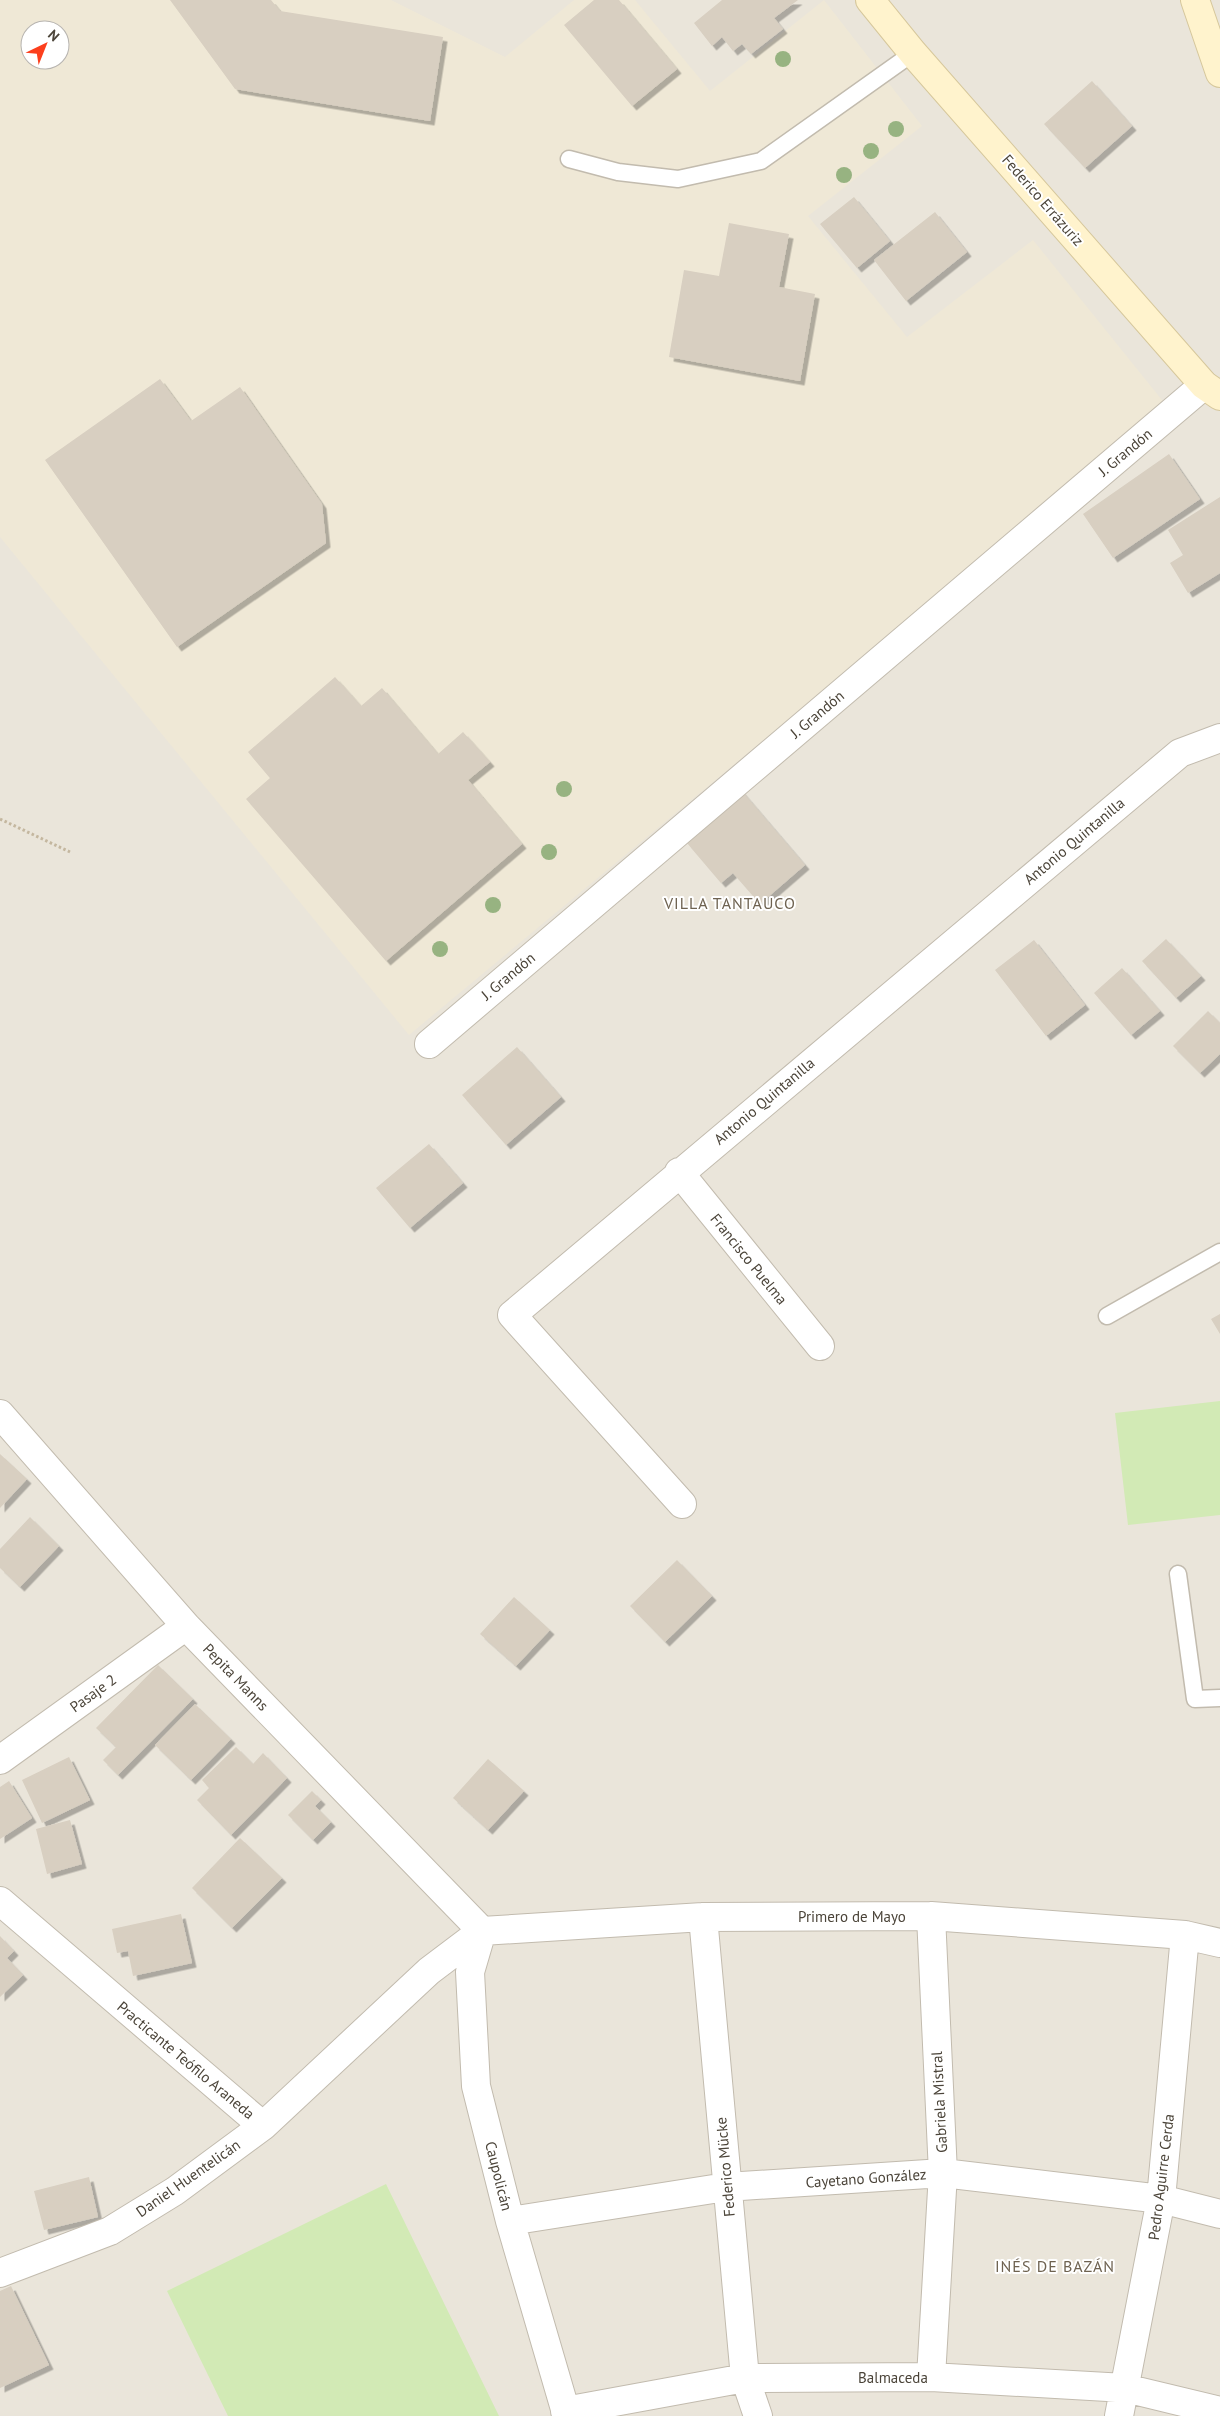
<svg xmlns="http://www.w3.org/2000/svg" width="1220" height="2416" font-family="'PT Sans',sans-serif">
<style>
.residential{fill:#eae5da;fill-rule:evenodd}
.education{fill:#efe8d6;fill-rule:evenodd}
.pitch{fill:#d2eab5}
.building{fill:#d8cfc1;filter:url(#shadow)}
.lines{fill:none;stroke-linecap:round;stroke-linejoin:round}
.lane-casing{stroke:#c2bbae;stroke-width:19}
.street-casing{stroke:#c2bbae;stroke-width:30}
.secondary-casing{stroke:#d6c79b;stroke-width:30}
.path{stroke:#c4b79f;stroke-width:3;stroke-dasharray:2.5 2.5;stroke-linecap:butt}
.lane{stroke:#fff;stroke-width:16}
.street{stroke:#fff;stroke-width:28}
.secondary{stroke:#fff3cd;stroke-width:28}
.tree{fill:#97b381}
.labels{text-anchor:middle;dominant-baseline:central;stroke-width:4;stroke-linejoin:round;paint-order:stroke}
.street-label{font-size:15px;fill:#4b4439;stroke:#fff}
.neighbourhood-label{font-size:16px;letter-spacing:1px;fill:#6e6250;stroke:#fff}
</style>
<defs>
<filter id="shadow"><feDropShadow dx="4.5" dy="4.5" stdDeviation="0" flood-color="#0004"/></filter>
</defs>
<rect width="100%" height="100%" fill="#f6f3ec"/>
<!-- residential -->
<path class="residential" d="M 0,0 L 1220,0 L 1220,2416 L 0,2416 ZM 30,30 L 60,30 L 60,60 L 30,60 Z"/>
<!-- education -->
<path class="education" d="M 0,0 L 391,0 L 505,57 L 574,0 L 635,0 L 710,91 L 824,0 L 922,126 L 808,216 L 907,337 L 1033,240 L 1166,405 L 409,1035 L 0,537 ZM 30,30 L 60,30 L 60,60 L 30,60 Z"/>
<!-- pitch -->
<path class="pitch" d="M 1220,1401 L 1220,1515 L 1128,1525 L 1115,1413 Z
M 386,2184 L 499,2416 L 228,2416 L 167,2291 Z"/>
<!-- building -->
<path class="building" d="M 170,0 L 271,0 L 280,11 L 443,37 L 430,121 L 235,89 Z
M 594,0 L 619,0 L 677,69 L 632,106 L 564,25 Z
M 722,0 L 798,0 L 774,18 L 783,29 L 751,54 L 742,44 L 733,51 L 722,37 L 712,46 L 694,23 Z
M 1092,81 L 1132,126 L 1085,168 L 1044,124 Z
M 854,197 L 890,241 L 857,268 L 820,224 Z
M 935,212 L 967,252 L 906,301 L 874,260 Z
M 729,223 L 789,234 L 779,287 L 815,294 L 800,381 L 669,357 L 684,270 L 719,276 Z
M 160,379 L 191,421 L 240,387 L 322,504 L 326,543 L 177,647 L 45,460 Z
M 1169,454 L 1200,499 L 1113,558 L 1083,514 Z
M 1220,497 L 1220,573 L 1188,593 L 1170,563 L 1183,555 L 1168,530 Z
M 335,677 L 361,706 L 382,688 L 438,754 L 463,732 L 490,762 L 468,780 L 522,844 L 386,961 L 246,799 L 270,778 L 248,752 Z
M 740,789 L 805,865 L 760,904 L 733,873 L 721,883 L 687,843 Z
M 1166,939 L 1201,976 L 1176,998 L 1142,961 Z
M 1034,940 L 1085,1005 L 1046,1036 L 995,970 Z
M 1122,968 L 1160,1011 L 1131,1035 L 1094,993 Z
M 1208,1011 L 1220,1023 L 1220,1054 L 1200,1073 L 1173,1046 Z
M 517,1047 L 561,1097 L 506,1145 L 462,1095 Z
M 429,1144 L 463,1183 L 410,1228 L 376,1188 Z
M 1220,1314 L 1220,1334 L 1211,1319 Z
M 0,1454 L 27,1479 L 0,1508 Z
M 30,1517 L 59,1546 L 20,1587 L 0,1568 L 0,1549 Z
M 677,1560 L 712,1596 L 665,1642 L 630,1606 Z
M 514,1597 L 550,1630 L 516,1666 L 480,1634 Z
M 158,1665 L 193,1699 L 118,1775 L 103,1760 L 116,1747 L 96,1728 Z
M 195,1704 L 231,1739 L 191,1780 L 155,1745 Z
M 236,1747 L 253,1764 L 263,1753 L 287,1778 L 231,1835 L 197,1800 L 209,1788 L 202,1780 Z
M 69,1757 L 90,1800 L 42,1823 L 22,1780 Z
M 488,1759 L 524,1791 L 488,1830 L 453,1798 Z
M 9,1781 L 32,1818 L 0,1839 L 0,1787 Z
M 312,1791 L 321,1800 L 315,1806 L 331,1822 L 313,1840 L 288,1815 Z
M 70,1820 L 82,1864 L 47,1874 L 36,1829 Z
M 240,1838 L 282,1878 L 232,1928 L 192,1888 Z
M 181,1914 L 192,1963 L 133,1976 L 128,1951 L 117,1953 L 112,1929 Z
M 0,1936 L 14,1951 L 7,1958 L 23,1975 L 0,1997 Z
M 89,2177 L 98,2217 L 44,2230 L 34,2191 Z
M 11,2286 L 49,2365 L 0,2388 L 0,2291 Z"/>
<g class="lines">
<!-- lane casing -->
<g class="lane-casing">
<path id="lane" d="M 569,159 L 618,172 L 678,179 L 761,161 L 913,53
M 1107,1316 L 1220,1252
M 1178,1574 L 1195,1699 L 1220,1698"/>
</g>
<!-- street casing -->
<g class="street-casing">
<path id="street" d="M 429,1044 L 1204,385
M 679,1172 L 820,1346
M 0,1414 L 186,1626 L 482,1931
M 682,1504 L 512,1315 L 1180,753 L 1220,738
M 0,1760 L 186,1626
M 0,1901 L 263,2126 L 429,1971 L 482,1931
M 703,1917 L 745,2378 L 758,2416
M 482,1931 L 703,1917 L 931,1916 L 1185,1935 L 1220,1943
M 482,1931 L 470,1972 L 476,2086 L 510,2221 L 567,2416
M 510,2221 L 726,2187 L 943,2173 L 1161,2199 L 1220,2214
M 0,2273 L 110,2231 L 175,2191 L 263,2126
M 931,2377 L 943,2173 L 931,1916
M 565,2411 L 745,2378 L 931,2377 L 1125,2388 L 1220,2411
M 1119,2416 L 1161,2199 L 1185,1935"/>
</g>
<!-- secondary casing -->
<g class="secondary-casing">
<path id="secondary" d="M 870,0 L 913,53 L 1204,385 L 1220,396
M 1195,0 L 1220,73"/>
</g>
<!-- path -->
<path class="path" d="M 0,819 L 70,852"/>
<!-- lane -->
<use href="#lane" class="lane"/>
<!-- street -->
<use href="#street" class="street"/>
<!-- secondary -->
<use href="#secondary" class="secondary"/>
</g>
<!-- trees -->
<g class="tree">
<circle cx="783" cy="59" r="8"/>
<circle cx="896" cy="129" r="8"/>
<circle cx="871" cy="151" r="8"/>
<circle cx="844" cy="175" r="8"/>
<circle cx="564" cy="789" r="8"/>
<circle cx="549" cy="852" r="8"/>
<circle cx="493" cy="905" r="8"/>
<circle cx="440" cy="949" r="8"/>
</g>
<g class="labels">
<!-- street labels -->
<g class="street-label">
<text transform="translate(1043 200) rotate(49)">Federico Errázuriz</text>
<text transform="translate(1125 452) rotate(-40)">J. Grandón</text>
<text transform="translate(817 714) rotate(-40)">J. Grandón</text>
<text transform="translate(1074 841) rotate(-40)">Antonio Quintanilla</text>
<text transform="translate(508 976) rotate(-40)">J. Grandón</text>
<text transform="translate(764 1101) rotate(-40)">Antonio Quintanilla</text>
<text transform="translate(749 1259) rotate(51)">Francisco Puelma</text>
<text transform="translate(236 1677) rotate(46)">Pepita Manns</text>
<text transform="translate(93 1693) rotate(-36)">Pasaje 2</text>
<text x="852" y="1916">Primero de Mayo</text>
<text transform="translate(186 2060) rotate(40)">Practicante Teófilo Araneda</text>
<text transform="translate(939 2102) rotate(-93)">Gabriela Mistral</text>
<text transform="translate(725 2167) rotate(-95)">Federico Mücke</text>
<text transform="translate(499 2176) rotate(76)">Caupolicán</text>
<text transform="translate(1161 2177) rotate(-83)">Pedro Aguirre Cerda</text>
<text transform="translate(188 2178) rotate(-35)">Daniel Huentelicán</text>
<text transform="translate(866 2178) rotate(-4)">Cayetano González</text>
<text x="893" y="2377">Balmaceda</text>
</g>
<!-- neighbourhood labels -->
<g class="neighbourhood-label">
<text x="730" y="903">VILLA TANTAUCO</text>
<text x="1055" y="2266">INÉS DE BAZÁN</text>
</g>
</g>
<!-- north arrow -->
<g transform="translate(45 45) rotate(43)"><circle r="24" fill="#ffffff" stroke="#b7b4b0"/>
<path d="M0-4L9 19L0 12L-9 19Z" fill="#fc3f1d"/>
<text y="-8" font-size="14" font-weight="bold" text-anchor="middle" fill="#4b4439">N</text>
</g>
</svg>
